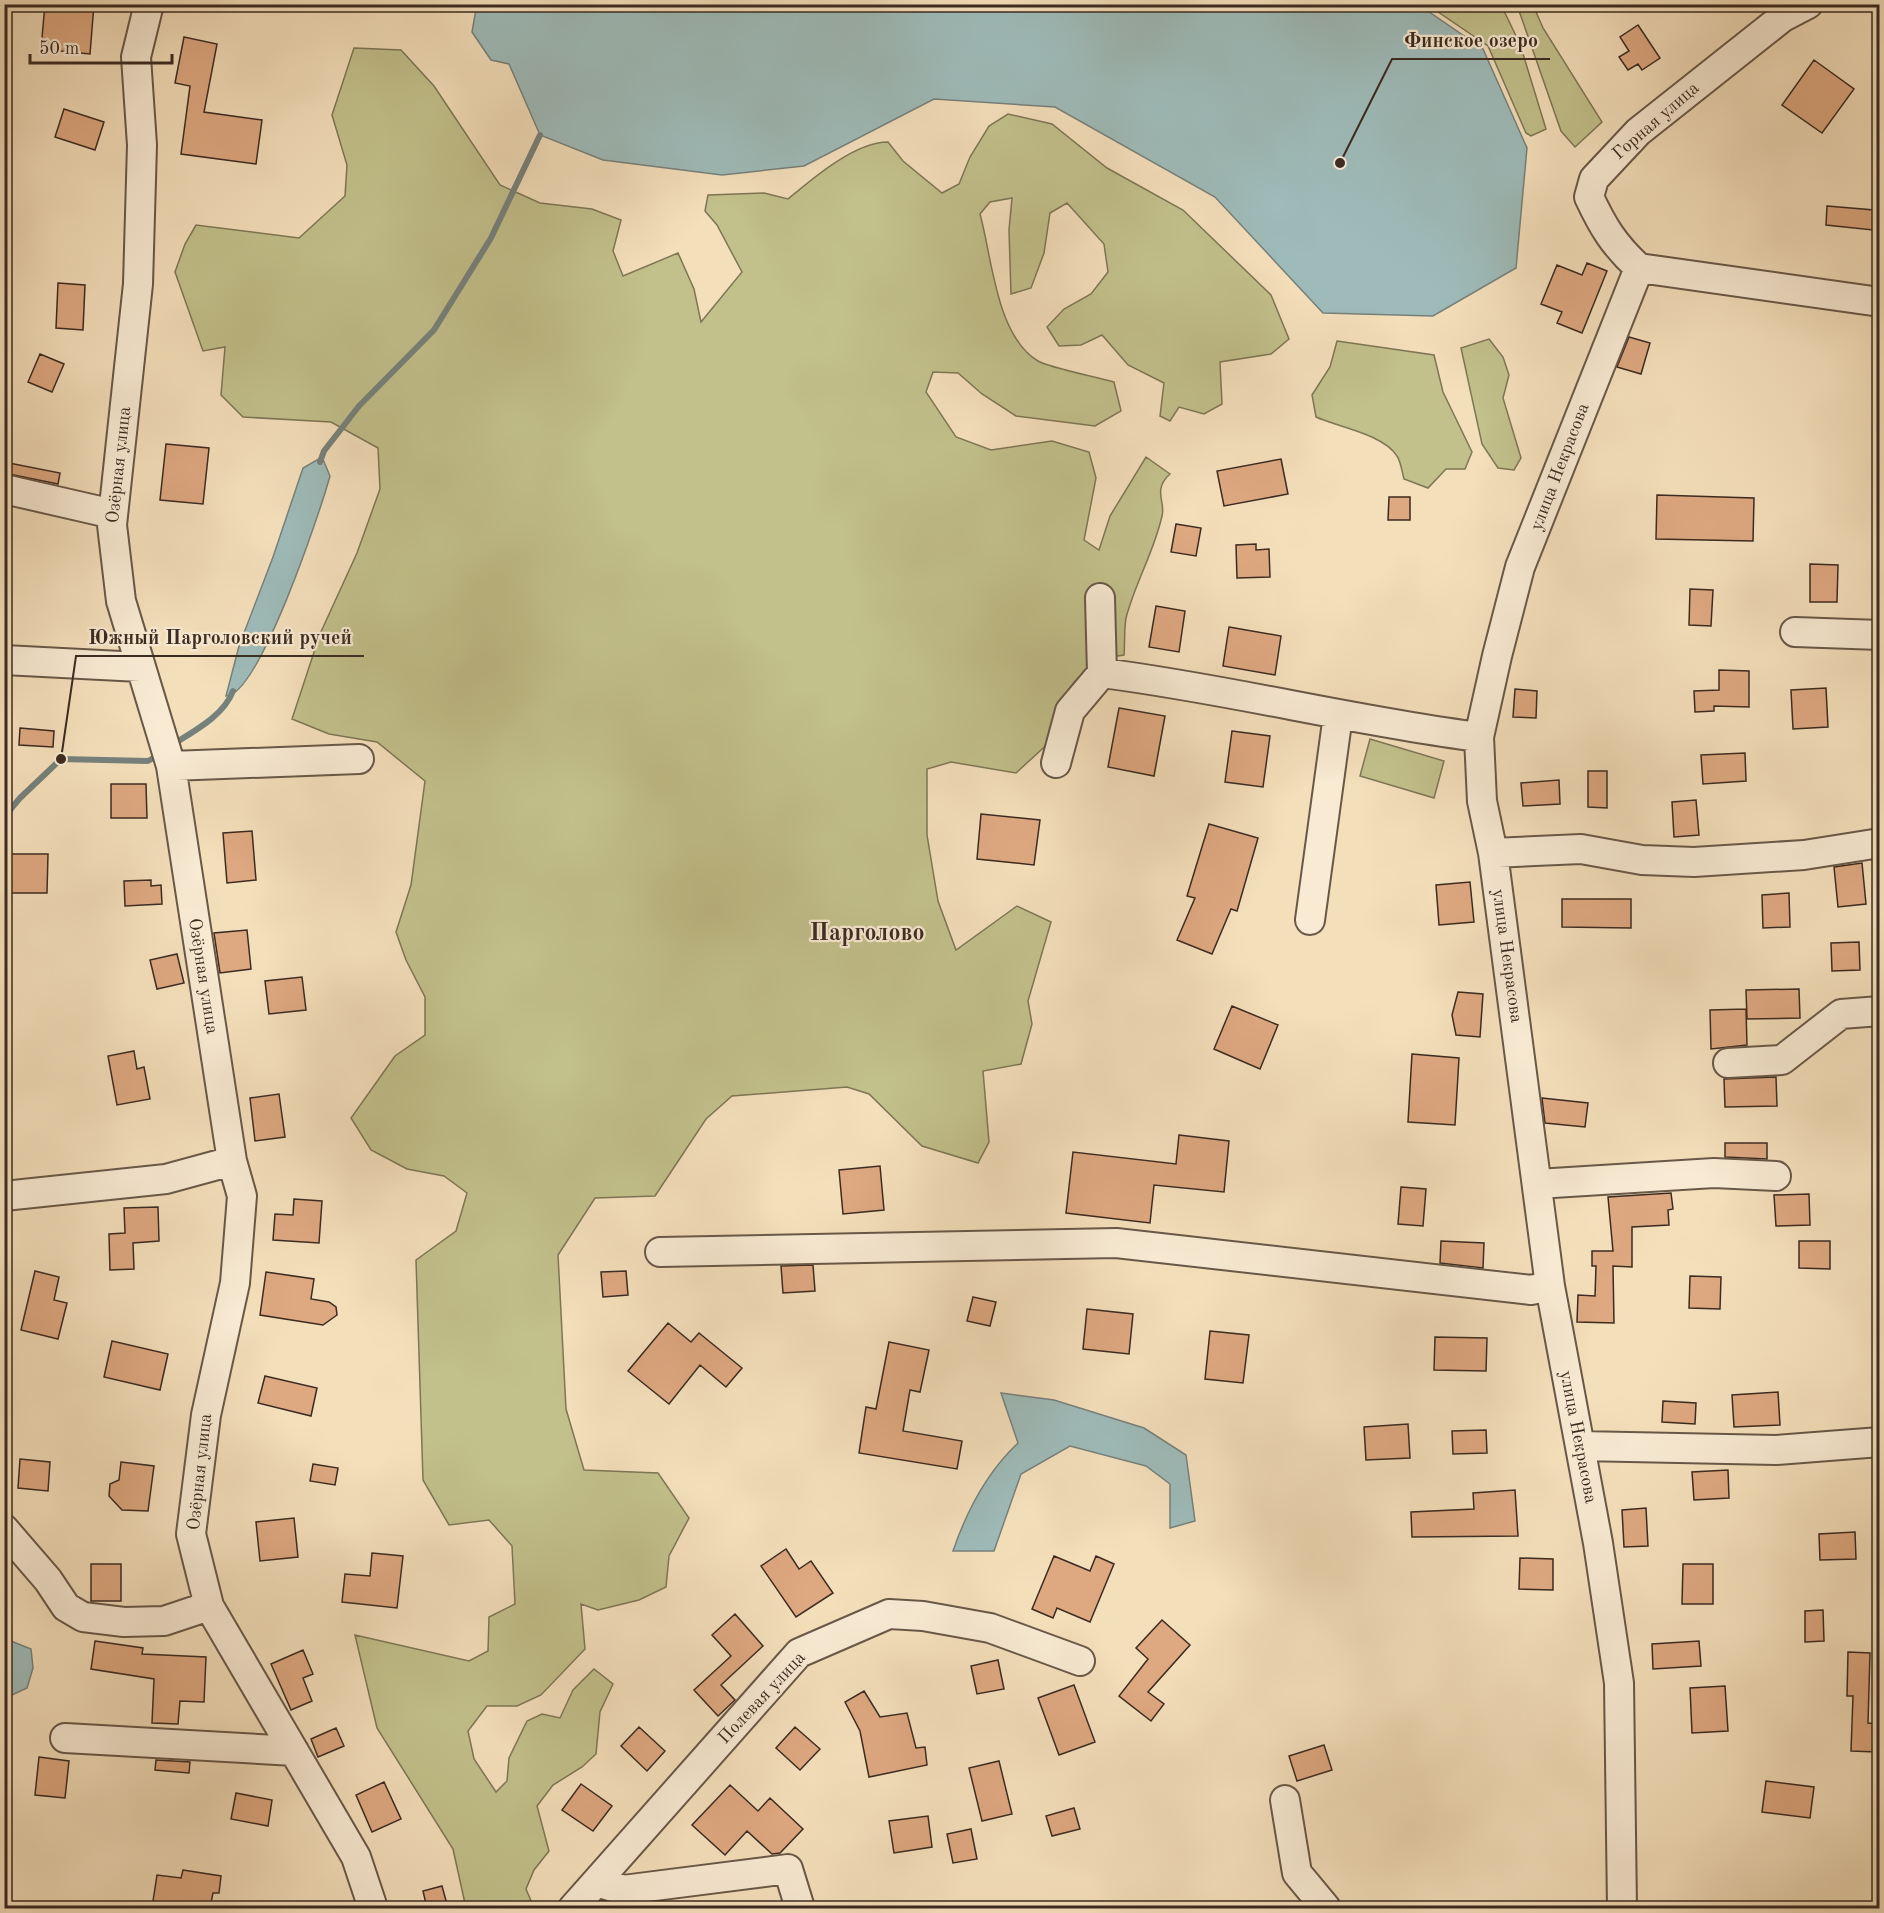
<svg xmlns="http://www.w3.org/2000/svg" width="1884" height="1913" font-family="'Old Standard TT',serif">
<style>
.green{fill:#c2c08b;stroke:#7e7656;stroke-width:1.5}
.water{fill:#9ebbb9;stroke:#76817c;stroke-width:1.5}
.lines{fill:none;stroke-linecap:round;stroke-linejoin:round}
.stream{stroke:#76817c;stroke-width:6}
.building{fill:#dea881;stroke:#3b2b21;stroke-width:1.5}
.minor-casing{stroke:#695848;stroke-width:32}
.minor{stroke:#f8ead3;stroke-width:28}
.labels{text-anchor:middle;dominant-baseline:central;stroke-width:4.5;stroke-linejoin:round;paint-order:stroke}
.street-label{font-size:18px;fill:#3b2b21;stroke:#f8ead3}
.district-label{font-size:24px;font-weight:bold;fill:#3b2b21;stroke:#f8ead3}
.leader{fill:none;stroke:#3b2b21;stroke-width:2}
.callout-dot{fill:#3b2b21;stroke:#f8ead3;stroke-width:2}
.callout-label{font-size:20px;text-anchor:middle;font-weight:bold;fill:#3b2b21;stroke:#f8ead3;stroke-width:4.5;stroke-linejoin:round;paint-order:stroke}
</style>
<rect width="100%" height="100%" fill="#f4dfbb"/>
<filter id="stains"><feTurbulence type="fractalNoise" baseFrequency=".00333" numOctaves="4"/><feColorMatrix values="0 0 0 0 .2 0 0 0 0 .09 0 0 0 0 .02 0 0 0 .5 -.17"/></filter>
<radialGradient id="worn" r=".72"><stop offset=".6" stop-color="#630" stop-opacity="0"/><stop offset="1" stop-color="#630" stop-opacity=".3"/></radialGradient>
<!-- green -->
<path class="green" d="M 1428,5 L 1501,5 L 1520,44 L 1546,129 L 1531,136 L 1526,133 L 1488,46 Z
M 1517,5 L 1533,5 L 1543,28 L 1602,122 L 1575,147 L 1561,131 Z
M 354,48 L 401,50 L 434,86 L 500,185 L 540,203 L 592,209 L 621,220 L 613,251 L 623,276 L 678,253 L 694,289 L 701,322 L 742,272 L 717,225 L 705,211 L 708,195 L 764,193 L 788,199 C 813,178 855,142 888,142 L 903,161 L 942,193 L 959,184 L 970,157 L 989,126 L 1008,114 L 1052,124 L 1107,168 L 1183,210 L 1271,295 L 1289,339 L 1271,354 L 1220,362 L 1222,404 L 1204,414 L 1179,407 L 1170,421 L 1160,416 L 1164,383 L 1128,365 L 1102,335 L 1081,345 L 1059,346 L 1047,327 L 1064,309 L 1091,294 L 1108,272 L 1104,244 L 1067,203 L 1050,213 L 1044,253 L 1031,288 L 1011,294 L 1009,230 L 1012,198 L 990,202 L 980,214 C 992,257 996,336 1038,361 C 1050,368 1097,377 1114,382 L 1121,411 L 1095,426 L 1016,416 L 982,394 L 958,373 L 933,372 L 926,392 L 956,437 L 991,450 L 1052,441 L 1089,452 L 1096,478 L 1084,540 L 1099,550 L 1110,516 L 1146,457 L 1170,474 C 1152,490 1166,502 1162,516 C 1154,552 1135,583 1126,618 C 1124,629 1125,643 1124,655 L 1104,658 L 1074,682 L 1059,717 L 1054,738 L 1016,773 L 951,762 L 927,769 L 927,835 L 938,901 L 956,950 L 1017,906 L 1051,922 L 1028,1001 L 1032,1024 L 1021,1064 L 983,1071 L 989,1142 L 978,1163 L 922,1146 L 869,1094 L 847,1087 L 732,1096 L 706,1119 L 655,1196 L 595,1198 L 558,1255 L 566,1409 L 584,1470 L 658,1473 L 689,1518 L 669,1556 L 666,1587 L 639,1600 L 598,1610 L 581,1604 L 585,1649 L 541,1695 L 517,1706 L 487,1706 L 468,1731 L 474,1759 L 496,1792 L 507,1781 L 509,1758 L 527,1721 L 542,1714 L 560,1718 L 573,1690 L 594,1669 L 613,1684 L 600,1712 L 596,1754 L 582,1767 L 553,1785 L 537,1806 L 549,1851 L 534,1870 L 526,1889 L 534,1908 L 466,1908 L 453,1849 L 377,1728 L 355,1635 L 469,1661 L 488,1651 L 489,1617 L 515,1604 L 512,1546 L 489,1520 L 449,1525 L 423,1480 L 416,1260 L 456,1231 L 467,1193 L 444,1176 L 407,1169 L 371,1150 L 351,1118 L 395,1056 L 425,1035 L 425,997 L 406,960 L 396,932 L 411,885 L 425,781 L 377,742 L 329,734 L 292,719 L 320,634 L 357,553 L 380,489 L 378,448 L 331,422 L 243,417 L 221,395 L 225,347 L 203,351 L 175,272 L 185,244 L 196,225 L 299,238 L 345,196 L 347,165 L 332,115 Z
M 1489,339 L 1503,357 L 1509,375 L 1503,398 L 1521,458 L 1514,470 L 1498,468 L 1482,444 L 1461,348 Z
M 1337,341 L 1434,355 L 1443,392 L 1472,452 L 1465,469 L 1446,469 L 1428,488 L 1404,479 C 1402,472 1401,462 1397,456 C 1383,434 1338,427 1316,417 L 1312,395 L 1330,367 Z
M 1370,739 L 1444,761 L 1434,798 L 1360,776 Z"/>
<!-- water -->
<path class="water" d="M 483,4 L 1419,5 L 1483,49 L 1527,148 L 1516,268 L 1433,316 L 1323,313 L 1215,197 L 1055,107 L 934,99 L 804,166 L 722,175 L 603,160 L 540,135 L 509,64 L 491,60 L 472,32 L 476,9 Z
M 322,457 L 330,476 C 321,509 259,696 226,696 L 239,646 L 273,557 L 303,468 Z
M 1001,1393 L 1054,1400 L 1144,1428 L 1186,1455 L 1195,1521 L 1170,1528 L 1170,1484 L 1146,1466 L 1070,1446 L 1021,1474 L 994,1551 L 953,1551 C 967,1510 986,1473 1018,1443 Z
M 6,1639 L 31,1649 L 33,1668 L 27,1688 L 12,1695 L 5,1693 Z"/>
<g class="lines">
<!-- stream -->
<path class="stream" d="M 320,462 L 324,451 L 359,406 L 434,330 L 491,238 L 540,135
M 175,743 C 196,730 224,715 233,691
M 4,817 L 20,798 L 61,759 L 148,761 L 157,756"/>
</g>
<!-- building -->
<path class="building" d="M 45,4 L 94,4 L 90,54 L 41,49 Z
M 1638,25 L 1660,58 L 1642,70 L 1638,64 L 1628,70 L 1619,57 L 1629,51 L 1620,37 Z
M 184,37 L 217,44 L 204,112 L 262,120 L 256,164 L 181,154 L 190,86 L 175,83 Z
M 1814,60 L 1854,89 L 1822,133 L 1782,105 Z
M 64,109 L 104,122 L 95,150 L 55,137 Z
M 1827,206 L 1874,210 L 1873,230 L 1826,225 Z
M 1587,263 L 1607,271 L 1582,333 L 1557,323 L 1562,312 L 1541,304 L 1557,265 L 1582,275 Z
M 58,283 L 85,285 L 83,330 L 56,328 Z
M 1629,337 L 1650,343 L 1641,374 L 1617,367 Z
M 40,354 L 64,364 L 52,392 L 28,382 Z
M 166,444 L 209,448 L 203,504 L 160,500 Z
M 1281,459 L 1288,494 L 1224,506 L 1217,471 Z
M 4,462 L 60,473 L 58,484 L 4,473 Z
M 1657,495 L 1754,498 L 1753,541 L 1656,539 Z
M 1389,497 L 1410,497 L 1410,520 L 1388,520 Z
M 1176,524 L 1201,528 L 1196,556 L 1171,552 Z
M 1256,544 L 1256,550 L 1269,549 L 1270,577 L 1237,578 L 1236,545 Z
M 1810,564 L 1838,565 L 1837,602 L 1810,602 Z
M 1690,589 L 1713,590 L 1711,626 L 1689,625 Z
M 1156,606 L 1185,611 L 1179,652 L 1149,647 Z
M 1229,627 L 1281,636 L 1275,675 L 1223,666 Z
M 1719,670 L 1749,671 L 1749,707 L 1714,706 L 1714,711 L 1695,712 L 1694,691 L 1719,690 Z
M 1826,688 L 1828,727 L 1793,729 L 1791,690 Z
M 1515,689 L 1537,691 L 1536,718 L 1513,717 Z
M 1119,708 L 1165,716 L 1154,776 L 1108,767 Z
M 20,728 L 54,731 L 53,747 L 19,745 Z
M 1232,731 L 1270,736 L 1263,787 L 1225,782 Z
M 1745,753 L 1746,781 L 1703,784 L 1701,755 Z
M 1588,771 L 1607,771 L 1607,808 L 1588,807 Z
M 1559,780 L 1560,804 L 1523,806 L 1521,783 Z
M 111,784 L 146,784 L 147,818 L 111,818 Z
M 1696,800 L 1699,835 L 1674,837 L 1672,802 Z
M 981,814 L 1040,820 L 1034,865 L 977,859 Z
M 1209,824 L 1258,838 L 1237,911 L 1231,909 L 1212,954 L 1177,940 L 1195,898 L 1187,896 Z
M 252,831 L 256,880 L 227,883 L 223,833 Z
M 11,854 L 48,854 L 47,893 L 11,893 Z
M 1862,863 L 1866,904 L 1838,907 L 1834,867 Z
M 151,880 L 151,886 L 161,885 L 162,904 L 125,906 L 124,881 Z
M 1470,882 L 1474,922 L 1439,925 L 1436,885 Z
M 1789,893 L 1790,927 L 1763,928 L 1762,895 Z
M 1562,899 L 1631,899 L 1631,928 L 1562,927 Z
M 247,930 L 251,969 L 220,973 L 214,933 Z
M 1859,942 L 1860,970 L 1832,971 L 1831,943 Z
M 177,954 L 184,983 L 157,989 L 150,960 Z
M 302,977 L 306,1010 L 269,1014 L 265,981 Z
M 1799,989 L 1800,1018 L 1747,1019 L 1746,990 Z
M 1458,992 L 1483,994 L 1480,1037 L 1456,1035 L 1452,1015 Z
M 1232,1006 L 1278,1025 L 1260,1069 L 1214,1049 Z
M 1746,1009 L 1747,1045 L 1711,1049 L 1710,1010 Z
M 134,1051 L 137,1069 L 144,1067 L 150,1099 L 117,1105 L 108,1056 Z
M 1412,1054 L 1459,1058 L 1455,1125 L 1408,1122 Z
M 1776,1077 L 1777,1106 L 1725,1107 L 1724,1079 Z
M 279,1094 L 285,1137 L 255,1141 L 250,1098 Z
M 1542,1098 L 1588,1103 L 1585,1127 L 1545,1123 Z
M 1179,1135 L 1229,1141 L 1224,1192 L 1154,1185 L 1150,1223 L 1066,1213 L 1073,1152 L 1176,1164 Z
M 1725,1143 L 1767,1143 L 1767,1159 L 1725,1157 Z
M 880,1166 L 884,1210 L 843,1214 L 839,1170 Z
M 1401,1187 L 1426,1189 L 1423,1226 L 1398,1224 Z
M 1671,1193 L 1673,1209 L 1668,1210 L 1669,1225 L 1632,1227 L 1632,1267 L 1613,1266 L 1614,1323 L 1577,1322 L 1578,1295 L 1595,1296 L 1596,1266 L 1592,1266 L 1592,1251 L 1613,1251 L 1608,1197 Z
M 1809,1194 L 1810,1225 L 1776,1226 L 1774,1195 Z
M 294,1199 L 322,1201 L 319,1243 L 273,1240 L 275,1214 L 293,1215 Z
M 158,1207 L 159,1241 L 133,1243 L 134,1269 L 110,1270 L 109,1234 L 125,1233 L 124,1208 Z
M 1441,1241 L 1484,1243 L 1483,1268 L 1440,1263 Z
M 1799,1241 L 1830,1241 L 1830,1269 L 1799,1268 Z
M 813,1265 L 815,1291 L 783,1293 L 781,1266 Z
M 35,1271 L 59,1277 L 54,1300 L 67,1303 L 58,1339 L 21,1330 Z
M 626,1271 L 628,1295 L 603,1297 L 601,1272 Z
M 266,1272 L 314,1279 L 311,1299 L 329,1302 L 336,1307 L 337,1315 L 323,1325 L 260,1315 Z
M 1690,1276 L 1721,1277 L 1720,1309 L 1689,1308 Z
M 973,1297 L 996,1302 L 990,1326 L 967,1321 Z
M 1087,1309 L 1133,1314 L 1129,1354 L 1083,1349 Z
M 668,1323 L 691,1342 L 699,1333 L 742,1368 L 726,1387 L 700,1365 L 669,1404 L 628,1371 Z
M 1210,1331 L 1249,1335 L 1243,1383 L 1205,1379 Z
M 1435,1337 L 1487,1338 L 1486,1371 L 1434,1370 Z
M 112,1341 L 168,1354 L 160,1390 L 104,1377 Z
M 889,1342 L 929,1350 L 920,1392 L 910,1390 L 903,1431 L 962,1441 L 957,1469 L 859,1453 L 866,1407 L 876,1409 Z
M 265,1376 L 317,1388 L 311,1416 L 258,1403 Z
M 1778,1392 L 1780,1425 L 1734,1427 L 1732,1395 Z
M 1663,1401 L 1696,1403 L 1695,1424 L 1662,1422 Z
M 1408,1424 L 1410,1458 L 1366,1460 L 1364,1427 Z
M 1486,1430 L 1487,1453 L 1453,1454 L 1452,1431 Z
M 20,1459 L 50,1462 L 48,1491 L 18,1488 Z
M 121,1462 L 154,1466 L 148,1511 L 122,1510 L 109,1496 L 110,1484 L 119,1480 Z
M 313,1464 L 338,1468 L 335,1485 L 310,1481 Z
M 1728,1470 L 1729,1498 L 1694,1500 L 1692,1472 Z
M 1515,1490 L 1518,1536 L 1412,1537 L 1411,1512 L 1474,1509 L 1473,1493 Z
M 1646,1508 L 1648,1546 L 1624,1547 L 1622,1510 Z
M 294,1518 L 298,1557 L 260,1561 L 256,1522 Z
M 1855,1532 L 1856,1559 L 1820,1560 L 1819,1534 Z
M 786,1549 L 799,1569 L 811,1561 L 833,1593 L 796,1617 L 761,1566 Z
M 372,1553 L 403,1556 L 397,1608 L 342,1602 L 345,1574 L 370,1576 Z
M 1054,1556 L 1090,1571 L 1096,1556 L 1114,1564 L 1090,1622 L 1057,1608 L 1053,1618 L 1032,1609 Z
M 1520,1558 L 1553,1559 L 1553,1590 L 1519,1589 Z
M 91,1564 L 121,1564 L 121,1601 L 91,1601 Z
M 1683,1564 L 1713,1564 L 1713,1604 L 1682,1604 Z
M 1823,1610 L 1824,1641 L 1805,1642 L 1805,1611 Z
M 735,1614 L 763,1646 L 721,1685 L 735,1700 L 718,1716 L 694,1690 L 731,1656 L 712,1635 Z
M 1162,1620 L 1190,1645 L 1148,1692 L 1164,1704 L 1151,1721 L 1119,1696 L 1148,1659 L 1136,1648 Z
M 95,1641 L 143,1648 L 142,1654 L 206,1657 L 204,1702 L 180,1701 L 178,1724 L 152,1723 L 154,1679 L 91,1669 Z
M 1699,1641 L 1701,1666 L 1653,1669 L 1652,1644 Z
M 303,1650 L 313,1674 L 303,1678 L 312,1701 L 291,1710 L 271,1664 Z
M 1848,1652 L 1870,1653 L 1868,1723 L 1879,1724 L 1877,1752 L 1851,1751 L 1853,1696 L 1847,1696 Z
M 998,1660 L 1004,1689 L 977,1694 L 971,1666 Z
M 1074,1685 L 1095,1742 L 1059,1755 L 1038,1698 Z
M 1725,1686 L 1728,1731 L 1692,1733 L 1690,1688 Z
M 864,1691 L 880,1717 L 907,1713 L 916,1748 L 925,1747 L 927,1765 L 869,1777 L 860,1731 L 845,1702 Z
M 639,1727 L 665,1751 L 647,1771 L 621,1746 Z
M 795,1727 L 820,1749 L 800,1770 L 776,1748 Z
M 336,1728 L 344,1746 L 318,1757 L 311,1739 Z
M 1324,1745 L 1332,1770 L 1297,1781 L 1289,1756 Z
M 39,1757 L 69,1761 L 65,1798 L 35,1795 Z
M 156,1760 L 190,1762 L 189,1773 L 155,1770 Z
M 999,1761 L 1012,1814 L 982,1821 L 969,1768 Z
M 1766,1781 L 1814,1787 L 1810,1818 L 1762,1812 Z
M 384,1782 L 401,1819 L 372,1832 L 356,1795 Z
M 581,1784 L 612,1806 L 593,1831 L 562,1810 Z
M 730,1785 L 758,1811 L 770,1798 L 803,1829 L 780,1853 L 772,1854 L 747,1831 L 725,1855 L 692,1825 Z
M 236,1793 L 272,1800 L 268,1826 L 231,1819 Z
M 1074,1808 L 1080,1829 L 1052,1836 L 1046,1816 Z
M 928,1816 L 932,1847 L 894,1853 L 889,1821 Z
M 971,1829 L 977,1859 L 953,1863 L 947,1834 Z
M 183,1870 L 221,1876 L 219,1893 L 213,1893 L 210,1908 L 153,1901 L 157,1875 L 181,1878 Z
M 442,1886 L 448,1908 L 427,1908 L 423,1891 Z"/>
<g class="lines">
<!-- minor casing -->
<g class="minor-casing">
<path id="minor" d="M 149,4 L 136,57 L 142,145 L 138,284 L 112,525 L 121,601 L 171,766 L 232,1161 L 242,1196 L 235,1283 L 206,1415 L 191,1534 L 209,1606 L 356,1857 L 373,1908
M 1639,268 C 1614,245 1603,227 1589,197 L 1594,179 L 1638,132 L 1783,17 L 1808,4
M 1639,268 L 1880,302
M 4,489 L 113,514
M 1100,598 L 1102,673
M 1795,632 L 1880,635
M 4,660 L 140,667
M 1056,763 L 1070,711 L 1102,673 C 1229,689 1353,721 1479,737
M 171,766 L 359,759
M 1493,853 L 1581,849 L 1642,860 L 1694,862 L 1804,855 L 1880,843
M 1310,920 L 1338,715
M 1728,1063 L 1782,1060 L 1841,1014 L 1880,1011
M 1537,1184 L 1714,1173 L 1776,1176
M 4,1196 L 166,1179 L 232,1161
M 660,1252 L 1116,1243 L 1531,1290 L 1550,1286
M 1580,1446 L 1776,1450 L 1880,1442
M 4,1529 L 48,1580 L 66,1607 L 83,1617 L 124,1622 L 164,1621 L 209,1606
M 65,1738 L 294,1751
M 1285,1800 L 1297,1873 L 1326,1908
M 597,1882 L 623,1890 L 788,1869 L 800,1908
M 573,1908 L 799,1653 L 889,1614 L 923,1616 L 990,1628 L 1080,1661
M 1622,1908 L 1619,1683 L 1598,1543 L 1550,1286 L 1493,853 L 1482,801 L 1479,737 L 1497,656 L 1520,567 L 1639,268"/>
</g>
<!-- minor -->
<use href="#minor" class="minor"/>
</g>
<g class="labels">
<!-- street labels -->
<g class="street-label">
<text transform="translate(1656 121) rotate(-41)">Горная улица</text>
<text transform="translate(119 465) rotate(-84)">Озёрная улица</text>
<text transform="translate(1560 467) rotate(-69)">улица Некрасова</text>
<text transform="translate(1507 956) rotate(82)">улица Некрасова</text>
<text transform="translate(203 976) rotate(81)">Озёрная улица</text>
<text transform="translate(1578 1437) rotate(79)">улица Некрасова</text>
<text transform="translate(200 1472) rotate(-84)">Озёрная улица</text>
<text transform="translate(762 1698) rotate(-47)">Полевая улица</text>
</g>
<!-- district labels -->
<g class="district-label">
<text x="867" y="934">Парголово</text>
</g>
</g>
<!-- callouts -->
<path class="leader" d="M1340 163L1392 59H1550M61 759L76 656H364"/>
<g class="callout-dot">
<circle cx="1340" cy="163" r="6"/>
<circle cx="61" cy="759" r="6"/>
</g>
<g class="callout-label">
<text x="1471" y="47">Финское озеро</text>
<text x="220" y="644">Южный Парголовский ручей</text>
</g>
<!-- margin -->
<rect width="1884" height="1913" fill="none" stroke="#f4dfbb" stroke-width="24"/>
<rect x="6" y="6" width="1872" height="1901" fill="none" stroke="#3b2b21" stroke-width="3"/>
<rect x="12" y="12" width="1860" height="1889" fill="none" stroke="#3b2b21" stroke-width="1.5"/>
<!-- scale -->
<path d="M30 54v9h142v-9" fill="none" stroke="#3b2b21" stroke-width="3"/>
<text x="39" y="54" font-size="18" fill="#3b2b21" stroke="#f8ead3" stroke-width="4.5" paint-order="stroke">50 m</text>
<rect width="100%" height="100%" filter="url(#stains)"/>
<rect width="100%" height="100%" fill="url(#worn)"/>
</svg>
